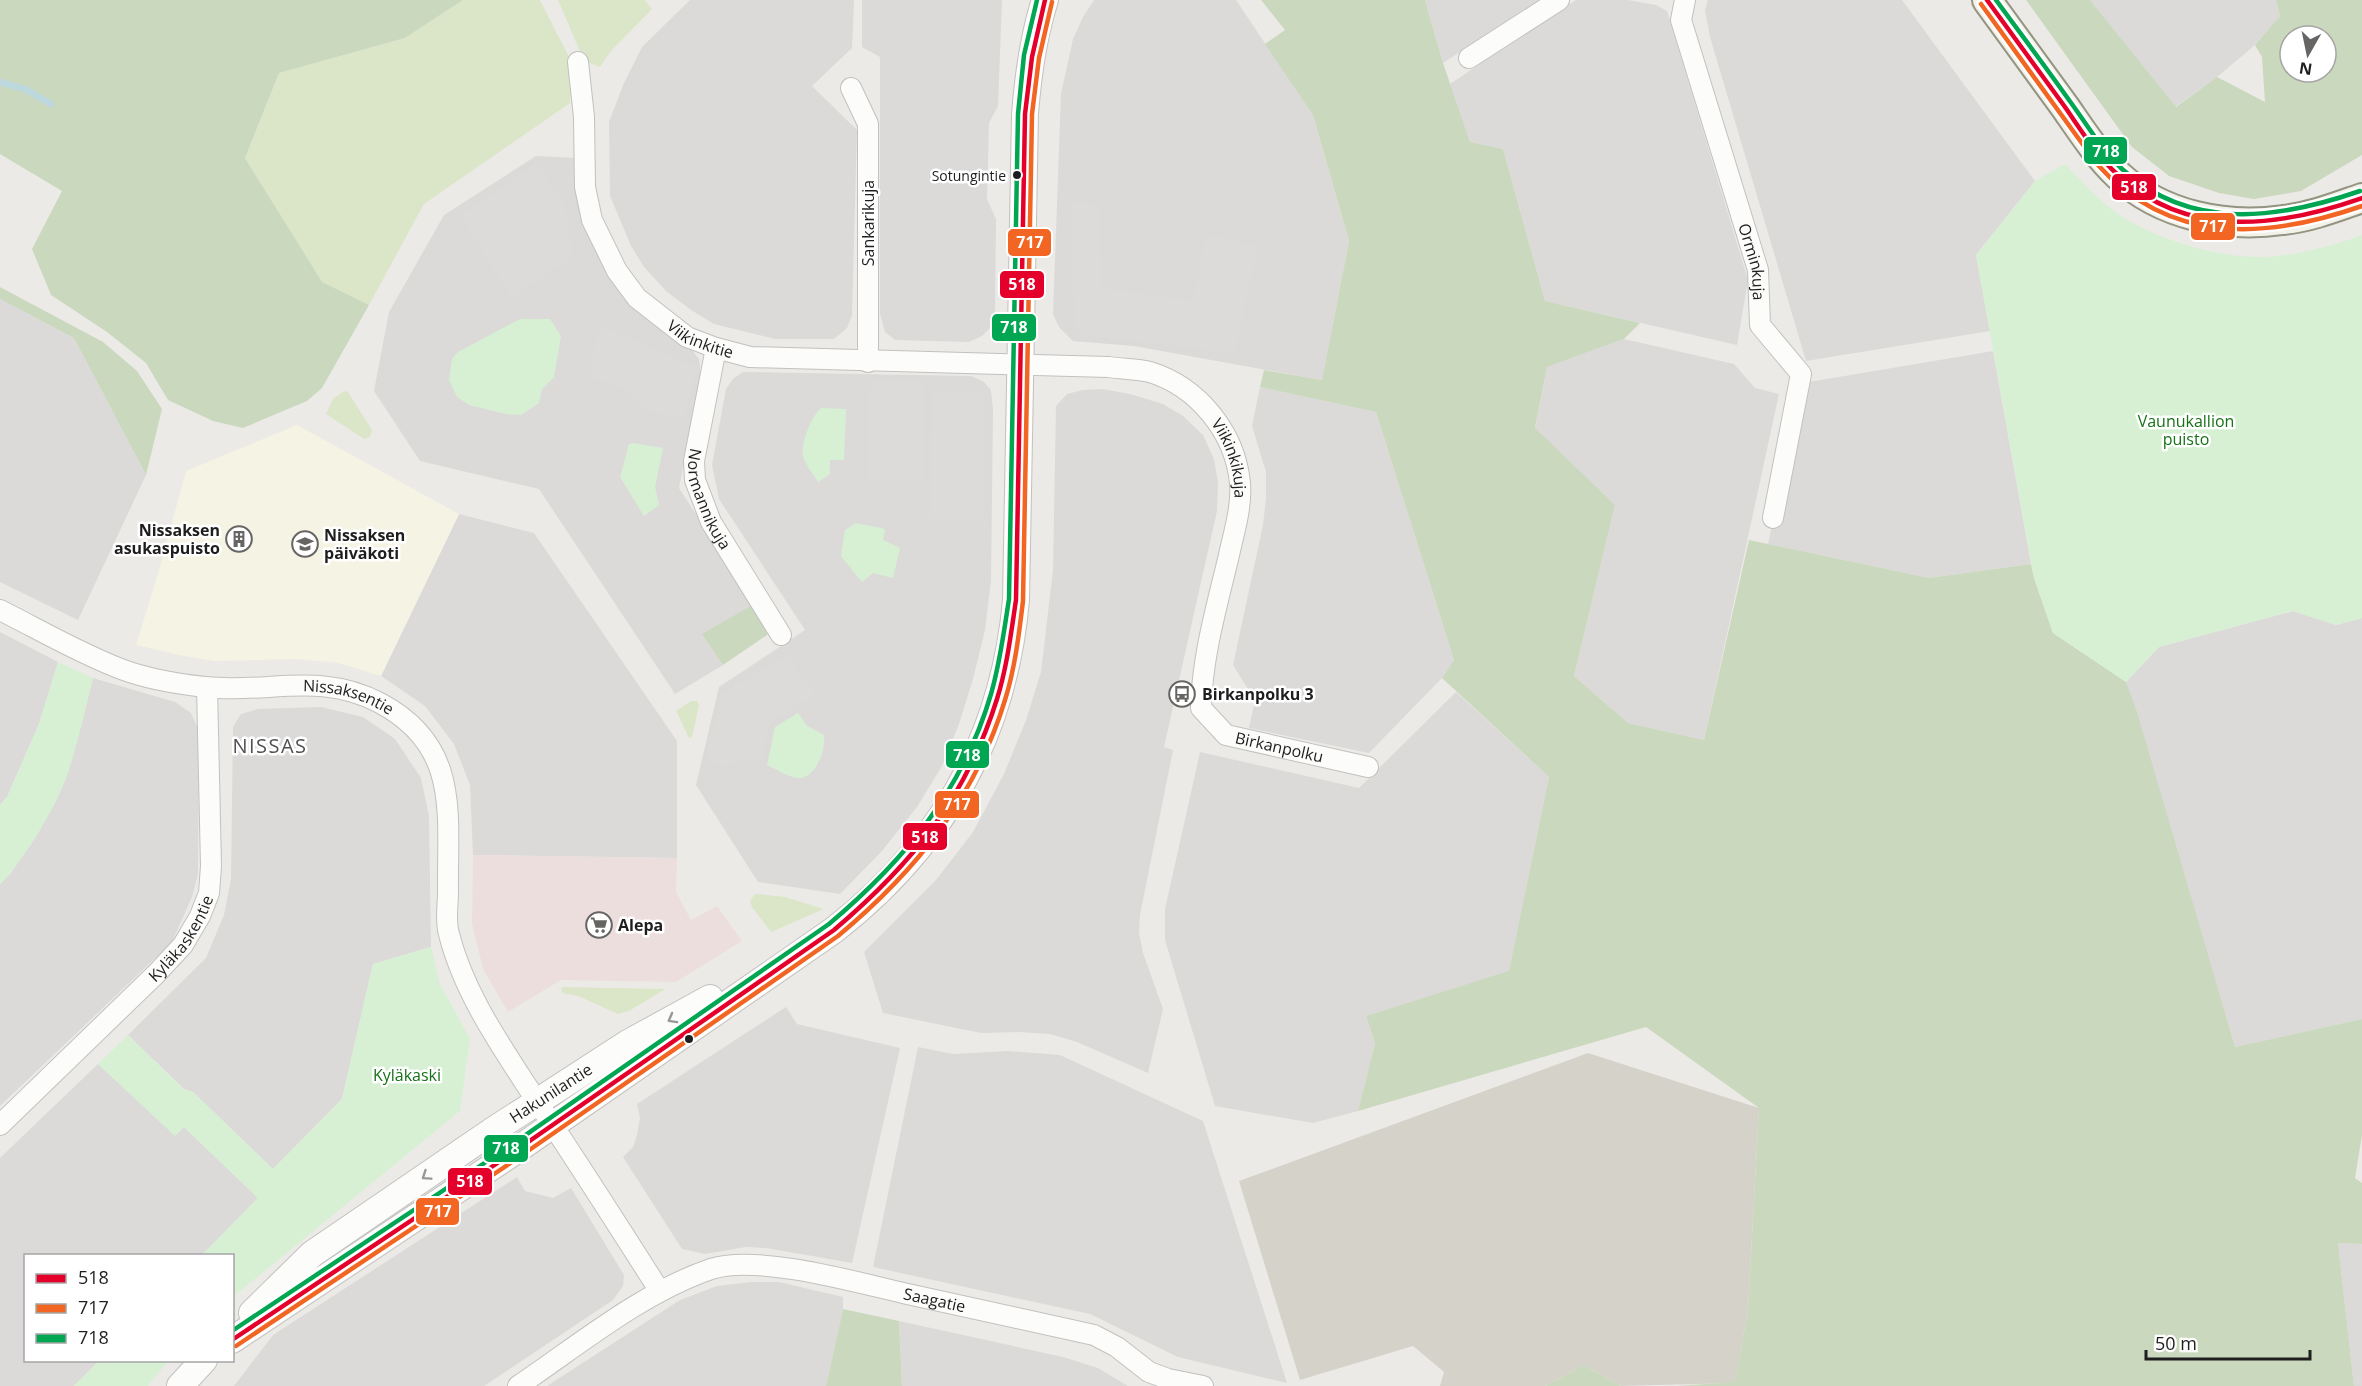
<svg xmlns="http://www.w3.org/2000/svg" width="2362" height="1386" font-family="'Open Sans',sans-serif">
<style>
.residential{fill:#dbdad8}
.commercial{fill:#eddede}
.education{fill:#f5f3e3}
.construction{fill:#d5d3c9}
.grass{fill:#dbe6c8}
.forest{fill:#cad8be;fill-rule:evenodd}
.park{fill:#d7f0d4}
.parking{fill:#dcdbda}
.lines{fill:none;stroke-linecap:round;stroke-linejoin:round}
.stream{stroke:#bdd8dc;stroke-width:7}
.minor-casing{stroke:#c2c1bf;stroke-width:22}
.tertiary-casing{stroke:#c2c1bf;stroke-width:28}
.secondary-casing{stroke:#949481;stroke-width:32}
.minor{stroke:#fcfcfb;stroke-width:20}
.tertiary{stroke:#fcfcfb;stroke-width:26}
.secondary{stroke:#f2f2eb;stroke-width:28}
.bus-1-casing{stroke:#fff;stroke-width:9}
.bus-2-casing{stroke:#fff;stroke-width:9}
.bus-3-casing{stroke:#fff;stroke-width:9}
.bus-1{stroke:#e4002b;stroke-width:4.5}
.bus-2{stroke:#f26522;stroke-width:4.5}
.bus-3{stroke:#00a651;stroke-width:4.5}
.oneway{stroke:#989898}
.bus-dot{fill:#1e1e1e;stroke:#fff;stroke-width:2}
.labels{text-anchor:middle;dominant-baseline:central;stroke-width:5;stroke-linejoin:round;paint-order:stroke}
.bus-label{font-size:14px;fill:#1e1e1e;stroke:#fff;text-anchor:end}
.street-label{font-size:16px;fill:#1e1e1e;stroke:#fff}
.park-label{font-size:16px;fill:#167216;stroke:#fff}
.poi-label{font-size:16px;font-weight:bold;fill:#1e1e1e;stroke:#fff;text-anchor:start}
.quarter-label{font-size:20px;letter-spacing:1.5px;fill:#515151;stroke:#fff}
.line-badge{stroke:#fff;stroke-width:2}
.badge-label{font-size:16px;text-anchor:middle;font-weight:bold;fill:#fff}
</style>
<rect width="100%" height="100%" fill="#eceae7"/>
<!-- residential -->
<path class="residential" d="M 690,0 L 854,0 L 852,48 L 812,86 L 857,130 L 852,316 L 847,328 L 834,339 L 775,339 L 714,324 L 691,310 L 666,291 L 644,267 L 631,246 L 621,222 L 610,196 L 609,122 L 624,83 L 642,47 Z
M 862,0 L 1002,0 L 998,106 L 989,123 L 987,199 L 996,219 L 995,316 L 991,327 L 982,336 L 969,342 L 895,340 L 885,332 L 880,314 L 880,57 L 862,47 Z
M 1094,0 L 1236,0 L 1313,115 L 1349,241 L 1322,380 L 1134,346 L 1073,341 L 1059,327 L 1053,314 L 1061,94 L 1073,39 L 1083,17 Z
M 1425,0 L 1539,0 L 1443,63 Z
M 1576,0 L 1628,0 L 1656,5 L 1667,11 L 1748,280 L 1737,345 L 1545,301 L 1503,149 L 1470,142 L 1450,84 Z
M 1708,0 L 1902,0 L 2035,181 L 1976,255 L 1990,331 L 1806,361 L 1710,37 L 1705,10 Z
M 2090,0 L 2276,0 L 2280,16 L 2255,45 L 2217,77 L 2175,107 Z
M 536,156 L 575,158 L 585,226 L 602,264 L 625,293 L 684,340 L 699,359 L 701,375 L 679,488 L 754,604 L 703,634 L 723,665 L 675,694 L 539,489 L 420,461 L 374,391 L 389,312 L 444,215 Z
M 0,299 L 74,338 L 146,475 L 78,620 L 0,582 Z
M 1624,339 L 1734,364 L 1755,388 L 1779,394 L 1704,740 L 1628,723 L 1574,676 L 1615,505 L 1535,429 L 1547,367 Z
M 1993,351 L 2031,564 L 1929,578 L 1768,544 L 1803,383 Z
M 743,372 L 971,376 L 984,382 L 991,390 L 993,410 L 991,581 L 985,630 L 973,679 L 959,724 L 942,766 L 917,807 L 882,851 L 840,894 L 758,882 L 696,785 L 719,687 L 805,630 L 719,499 L 712,465 L 726,389 L 733,379 Z
M 1260,387 L 1376,412 L 1454,660 L 1442,678 L 1369,753 L 1249,728 L 1255,700 L 1233,665 L 1263,525 L 1266,498 L 1266,472 L 1252,426 Z
M 1102,389 L 1130,394 L 1163,404 L 1183,416 L 1203,435 L 1214,459 L 1218,483 L 1217,511 L 1164,747 L 1173,750 L 1140,915 L 1139,933 L 1143,953 L 1163,1009 L 1148,1073 L 1077,1042 L 1050,1034 L 1019,1032 L 981,1033 L 883,1013 L 864,952 L 936,880 L 973,832 L 1004,774 L 1026,720 L 1041,672 L 1053,570 L 1056,406 L 1067,394 L 1083,390 Z
M 459,514 L 534,533 L 677,741 L 677,858 L 473,855 L 470,785 L 454,744 L 425,706 L 381,676 Z
M 2293,611 L 2336,625 L 2362,618 L 2362,1019 L 2235,1047 L 2126,682 L 2159,647 Z
M 0,632 L 58,662 L 39,724 L 7,797 L 0,805 Z
M 93,678 L 175,702 L 191,713 L 199,731 L 198,874 L 192,897 L 172,942 L 0,1106 L 0,884 L 11,873 L 53,804 L 74,750 Z
M 1456,692 L 1549,777 L 1509,972 L 1366,1016 L 1375,1043 L 1358,1111 L 1313,1123 L 1215,1106 L 1165,940 L 1165,909 L 1200,752 L 1359,788 Z
M 321,707 L 363,717 L 395,739 L 421,778 L 429,816 L 431,947 L 373,964 L 342,1099 L 273,1169 L 194,1093 L 184,1089 L 128,1035 L 206,958 L 224,915 L 231,879 L 233,727 L 241,714 L 258,709 Z
M 786,1007 L 797,1024 L 900,1048 L 852,1263 L 766,1248 L 746,1247 L 705,1254 L 682,1249 L 623,1157 L 633,1147 L 637,1135 L 640,1118 L 637,1104 Z
M 918,1047 L 953,1054 L 1008,1051 L 1060,1055 L 1203,1121 L 1287,1383 L 1178,1357 L 1090,1314 L 873,1267 Z
M 98,1064 L 175,1135 L 184,1127 L 258,1198 L 202,1255 L 26,1256 L 26,1360 L 99,1361 L 74,1386 L 0,1386 L 0,1158 Z
M 517,1177 L 525,1191 L 553,1198 L 571,1188 L 624,1275 L 623,1286 L 613,1300 L 484,1386 L 234,1386 L 273,1335 Z
M 2338,1243 L 2362,1244 L 2362,1386 L 2354,1386 Z
M 751,1282 L 779,1282 L 843,1297 L 843,1309 L 826,1386 L 547,1386 L 680,1300 L 717,1286 Z
M 899,1321 L 1063,1357 L 1098,1368 L 1128,1386 L 902,1386 Z"/>
<!-- commercial -->
<path class="commercial" d="M 473,855 L 677,858 L 676,892 L 691,920 L 717,906 L 742,941 L 676,982 L 561,980 L 508,1012 L 483,969 L 472,924 Z"/>
<!-- education -->
<path class="education" d="M 297,425 L 459,514 L 381,676 L 339,663 L 296,659 L 214,661 L 184,656 L 136,645 L 158,574 L 186,471 Z"/>
<!-- construction -->
<path class="construction" d="M 1588,1053 L 1759,1108 L 1748,1310 L 1735,1383 L 1621,1386 L 1584,1365 L 1545,1386 L 1440,1386 L 1444,1372 L 1413,1346 L 1300,1380 L 1239,1181 Z"/>
<!-- grass -->
<path class="grass" d="M 463,0 L 540,0 L 572,63 L 570,103 L 424,204 L 369,305 L 322,283 L 245,158 L 279,73 L 405,38 Z
M 558,0 L 645,0 L 652,9 L 611,51 L 600,67 L 584,61 Z
M 344,391 L 348,392 L 372,430 L 370,437 L 364,439 L 326,414 L 333,399 Z
M 691,701 L 697,701 L 699,706 L 692,737 L 689,738 L 676,711 Z
M 757,894 L 785,897 L 824,909 L 771,932 L 752,907 L 750,901 L 754,895 Z
M 562,987 L 666,989 L 629,1011 L 618,1014 L 578,996 L 562,993 Z"/>
<!-- forest -->
<path class="forest" d="M 0,0 L 463,0 L 405,38 L 279,73 L 245,158 L 322,282 L 369,305 L 322,388 L 307,401 L 243,428 L 213,421 L 168,400 L 146,363 L 107,332 L 51,295 L 32,249 L 62,191 L 0,154 Z
M 1261,0 L 1425,0 L 1443,63 L 1470,142 L 1503,149 L 1545,301 L 1640,323 L 1624,339 L 1547,367 L 1535,428 L 1615,505 L 1574,676 L 1628,723 L 1704,740 L 1749,540 L 1929,578 L 2031,564 L 2034,578 L 2053,633 L 2126,682 L 2137,712 L 2235,1047 L 2362,1019 L 2362,1135 L 2355,1178 L 2362,1183 L 2362,1244 L 2338,1243 L 2354,1386 L 1676,1386 L 1735,1382 L 1748,1310 L 1759,1108 L 1646,1027 L 1358,1111 L 1375,1043 L 1366,1016 L 1509,971 L 1549,777 L 1442,678 L 1454,660 L 1376,412 L 1260,387 L 1264,370 L 1322,380 L 1349,241 L 1313,115 L 1265,44 L 1285,30 Z
M 2026,0 L 2090,0 L 2176,107 L 2217,77 L 2265,102 L 2262,57 L 2255,45 L 2280,16 L 2276,0 L 2362,0 L 2362,155 L 2301,191 L 2254,199 L 2219,193 L 2169,176 L 2132,147 ZM 2290,36 L 2326,36 L 2326,72 L 2290,72 Z
M 0,287 L 103,342 L 137,371 L 162,409 L 146,475 L 74,338 L 0,299 Z
M 754,604 L 768,626 L 767,635 L 723,665 L 702,634 Z
M 843,1309 L 899,1321 L 902,1386 L 826,1386 Z
M 1584,1365 L 1621,1386 L 1545,1386 Z"/>
<!-- park -->
<path class="park" d="M 2065,164 C 2078,177 2090,191 2104,203 C 2140,235 2211,257 2259,257 C 2286,258 2336,245 2362,235 L 2362,618 L 2336,625 L 2293,611 L 2159,647 L 2126,682 L 2053,633 L 2034,578 L 1976,255 L 2035,181 Z
M 520,319 L 550,319 L 561,336 L 554,377 L 542,389 L 539,403 L 521,415 L 506,414 L 469,405 L 457,397 L 449,380 L 452,359 L 458,352 Z
M 821,408 L 846,409 L 844,460 L 830,460 L 830,474 L 818,482 C 814,475 805,464 803,456 C 801,443 811,417 821,408 Z
M 633,443 L 663,448 L 655,487 L 659,505 L 644,516 L 620,477 L 629,444 Z
M 856,523 L 885,529 L 883,540 L 900,548 L 893,578 L 873,573 L 862,582 L 841,556 L 845,530 Z
M 58,662 L 93,678 C 85,710 78,742 68,773 C 57,805 24,861 0,884 L 0,805 L 7,797 L 39,724 Z
M 798,713 L 807,726 L 824,735 C 826,749 816,780 797,778 C 788,777 776,769 767,765 L 775,727 Z
M 431,947 L 440,984 L 470,1039 L 460,1111 L 233,1297 L 232,1256 L 202,1255 L 258,1198 L 184,1127 L 175,1136 L 98,1064 L 128,1035 L 183,1089 L 193,1092 L 273,1169 L 342,1099 L 373,964 Z
M 99,1361 L 99,1360 L 168,1361 L 148,1386 L 74,1386 Z"/>
<!-- parking -->
<path class="parking" d="M 536,164 L 564,203 L 572,257 L 512,297 L 460,216 Z
M 1071,202 L 1100,204 L 1101,288 L 1193,301 L 1207,234 L 1257,247 L 1235,354 L 1075,333 Z
M 600,326 L 696,367 L 684,419 L 647,411 L 630,393 L 614,383 L 589,377 Z
M 870,380 L 924,380 L 922,482 L 869,481 Z
M 932,390 L 985,391 L 983,520 L 930,519 Z
M 788,655 L 815,695 L 770,722 L 761,761 L 752,759 L 725,766 L 706,762 L 722,693 Z"/>
<g class="lines">
<!-- stream -->
<path class="stream" d="M 0,82 L 25,89 L 51,104"/>
<!-- minor casing -->
<g class="minor-casing">
<g id="minor">
<path id="s1" d="M 1685,0 L 1681,20 L 1758,270 L 1760,325 L 1801,374 L 1773,518"/>
<path d="M 1469,58 L 1559,0"/>
<path id="s2" d="M 578,62 L 584,117 L 585,187 L 592,220 L 617,271 L 637,298 L 687,337 L 716,348 L 750,357 L 1109,367 C 1122,369 1137,369 1150,372 C 1198,387 1235,432 1240,483 C 1242,507 1234,532 1229,555 C 1217,606 1202,656 1201,708 L 1226,735 L 1368,767"/>
<path d="M 851,88 L 868,124 L 868,362"/>
<path id="s3" d="M 716,348 L 694,461 L 695,480 L 711,522 L 781,635"/>
<path id="s4" d="M 0,610 C 40,630 79,653 121,669 C 147,679 178,684 205,687 C 267,694 320,671 380,703 C 461,746 447,814 448,892 C 448,905 445,921 449,934 C 464,994 503,1049 536,1100 C 578,1163 619,1227 659,1290"/>
<path id="s5" d="M 0,1125 L 156,974 L 183,945 L 200,916 L 209,893 L 211,866 L 207,687"/>
<path id="s6" d="M 518,1386 C 579,1345 641,1293 711,1269 C 756,1254 856,1282 903,1293 C 967,1307 1031,1321 1094,1335 L 1117,1347 L 1149,1372 L 1168,1379 L 1203,1386"/>
</g>
</g>
<!-- tertiary casing -->
<g class="tertiary-casing">
<g id="tertiary">
<path id="s7" d="M 252,1313 L 312,1254 L 492,1131 L 628,1043 L 710,998"/>
<path d="M 232,1340 L 508,1156 L 834,930 C 942,846 1004,737 1016,600 L 1025,114 C 1028,76 1033,37 1045,0"/>
<path d="M 180,1386 L 204,1360"/>
</g>
</g>
<!-- secondary casing -->
<g class="secondary-casing">
<path id="secondary" d="M 1987,0 C 2013,36 2039,71 2065,107 C 2081,130 2097,155 2118,175 C 2162,216 2225,228 2283,220 C 2311,217 2336,207 2362,198"/>
</g>
<!-- minor -->
<use href="#minor" class="minor"/>
<!-- tertiary -->
<use href="#tertiary" class="tertiary"/>
<!-- secondary -->
<use href="#secondary" class="secondary"/>
<!-- bus-1 casing -->
<g class="bus-1-casing">
<path id="bus-1" d="M 1987,0 C 2013,36 2039,71 2065,107 C 2081,130 2096,155 2118,175 C 2189,240 2279,227 2362,198
M 232,1340 L 508,1156 L 834,930 C 912,864 966,798 997,699 C 1007,667 1011,633 1016,600 L 1025,114 L 1032,57 L 1045,0"/>
</g>
<!-- bus-2 casing -->
<g class="bus-2-casing">
<path id="bus-2" d="M 1981,4 L 2097,164 C 2170,246 2267,239 2362,206
M 236,1346 L 512,1162 L 838,936 C 916,871 975,798 1005,700 C 1015,668 1019,634 1023,601 L 1032,114 L 1039,58 L 1052,2"/>
</g>
<!-- bus-3 casing -->
<g class="bus-3-casing">
<path id="bus-3" d="M 1996,0 C 2020,33 2045,66 2069,100 C 2086,123 2101,149 2122,169 C 2191,232 2279,219 2360,191
M 232,1331 L 504,1150 L 829,924 C 904,861 963,790 991,694 C 1000,663 1004,631 1009,599 L 1018,114 L 1024,55 L 1037,0"/>
</g>
<!-- bus-1 -->
<use href="#bus-1" class="bus-1"/>
<!-- bus-2 -->
<use href="#bus-2" class="bus-2"/>
<!-- bus-3 -->
<use href="#bus-3" class="bus-3"/>
</g>
<!-- one-way arrows -->
<defs><path id="oneway-chevron" d="M-2-3.5L2.5 0L-2 3.5" fill="none" stroke-width="1.6" stroke-linecap="round" stroke-linejoin="round" transform="scale(1.5)"/></defs>
<g class="oneway">
<use href="#oneway-chevron" transform="translate(672 1019) rotate(151)"/>
<use href="#oneway-chevron" transform="translate(426 1176) rotate(146)"/>
</g>
<!-- icons -->
<defs>
<g id="building-ring" transform="scale(1.35)"><circle r="9.5" fill="#fff" stroke="#666564" stroke-width="1.5"/><path d="M-4-6H4V6H1V3H-1V6H-4ZM-2.5-4.3h1.7v1.8h-1.7ZM.8-4.3h1.7v1.8H.8ZM-2.5-1h1.7V.8h-1.7ZM.8-1h1.7V.8H.8Z" fill="#666564"/></g>
<g id="school-ring" transform="scale(1.35)"><circle r="9.5" fill="#fff" stroke="#666564" stroke-width="1.5"/><path d="M0-5L7-2L0 1L-7-2ZM-4 1L0 2.5L4 1V4Q0 6-4 4Z" fill="#666564"/></g>
<g id="bus-ring" transform="scale(1.35)"><circle r="9.5" fill="#fff" stroke="#666564" stroke-width="1.5"/><path d="M-5-6H5V4H4V6H2V4H-2V6H-4V4H-5ZM-3.5-4V0h7V-4ZM-3.5 1.2v1.5H-2V1.2ZM2 1.2v1.5H3.5V1.2Z" fill="#666564"/></g>
<g id="supermarket-ring" transform="scale(1.35)"><circle r="9.5" fill="#fff" stroke="#666564" stroke-width="1.5"/><path d="M-6-5.5h2.5l.6 2H6L4.5 2H-2.5L-4.4-4H-6ZM-1.5 3.2a1.3 1.3 0 1 0 .1 0ZM3 3.2a1.3 1.3 0 1 0 .1 0Z" fill="#666564"/></g>
</defs>
<g fill-rule="evenodd">
<use href="#building-ring" x="239" y="539"/>
<use href="#school-ring" x="305" y="544"/>
<use href="#bus-ring" x="1182" y="694"/>
<use href="#supermarket-ring" x="599" y="925"/>
</g>
<!-- markers -->
<g class="bus-dot">
<circle cx="1017" cy="175" r="5"/>
<circle cx="689" cy="1039" r="5"/>
</g>
<g class="labels">
<!-- bus labels -->
<g class="bus-label">
<text x="1006" y="175">Sotungintie</text>
</g>
<!-- street labels -->
<g class="street-label">
<text transform="translate(868 223) rotate(-90)">Sankarikuja</text>
<text stroke="none"><textPath href="#s1" startOffset="273">Orminkuja</textPath></text>
<text stroke="none"><textPath href="#s2" startOffset="326">Viikinkitie</textPath></text>
<text stroke="none"><textPath href="#s2" startOffset="904">Viikinkikuja</textPath></text>
<text stroke="none"><textPath href="#s3" startOffset="156">Normannikuja</textPath></text>
<text stroke="none"><textPath href="#s4" startOffset="366">Nissaksentie</textPath></text>
<text stroke="none"><textPath href="#s2" startOffset="1251">Birkanpolku</textPath></text>
<text stroke="none"><textPath href="#s5" startOffset="261">Kyläkaskentie</textPath></text>
<text stroke="none"><textPath href="#s7" startOffset="372">Hakunilantie</textPath></text>
<text stroke="none"><textPath href="#s6" startOffset="454">Saagatie</textPath></text>
</g>
<!-- park labels -->
<g class="park-label">
<text x="2186" y="421">Vaunukallion<tspan x="2186" dy="18">puisto</tspan></text>
<text x="407" y="1075">Kyläkaski</text>
</g>
<!-- poi labels -->
<g class="poi-label">
<text x="220" y="530" text-anchor="end">Nissaksen<tspan x="220" dy="18">asukaspuisto</tspan></text>
<text x="324" y="535">Nissaksen<tspan x="324" dy="18">päiväkoti</tspan></text>
<text x="1202" y="694">Birkanpolku 3</text>
<text x="618" y="925">Alepa</text>
</g>
<!-- quarter labels -->
<g class="quarter-label">
<text x="270" y="745">NISSAS</text>
</g>
</g>
<g class="line-badge">
<rect x="2083" y="136" width="45" height="29" rx="6" fill="#00a651"/>
<rect x="2111" y="173" width="46" height="28" rx="6" fill="#e4002b"/>
<rect x="2190" y="212" width="46" height="29" rx="6" fill="#f26522"/>
<rect x="1007" y="228" width="45" height="29" rx="6" fill="#f26522"/>
<rect x="999" y="270" width="46" height="29" rx="6" fill="#e4002b"/>
<rect x="991" y="313" width="46" height="29" rx="6" fill="#00a651"/>
<rect x="945" y="740" width="45" height="29" rx="6" fill="#00a651"/>
<rect x="934" y="790" width="46" height="29" rx="6" fill="#f26522"/>
<rect x="902" y="822" width="46" height="29" rx="6" fill="#e4002b"/>
<rect x="483" y="1134" width="46" height="29" rx="6" fill="#00a651"/>
<rect x="447" y="1167" width="46" height="29" rx="6" fill="#e4002b"/>
<rect x="415" y="1197" width="45" height="29" rx="6" fill="#f26522"/>
</g>
<g class="badge-label">
<text x="2106" y="157">718</text>
<text x="2134" y="193">518</text>
<text x="2213" y="232">717</text>
<text x="1030" y="248">717</text>
<text x="1022" y="290">518</text>
<text x="1014" y="333">718</text>
<text x="967" y="761">718</text>
<text x="957" y="810">717</text>
<text x="925" y="843">518</text>
<text x="506" y="1154">718</text>
<text x="470" y="1187">518</text>
<text x="438" y="1217">717</text>
</g>
<!-- legend -->
<rect x="24" y="1254" width="210" height="108" fill="#ffffff" stroke="#a5a5a5" stroke-width="1.5"/>
<rect x="36" y="1274" width="30" height="9" fill="#e4002b" stroke="#a5a5a5" stroke-width="1.5"/>
<text x="78" y="1284" font-size="18" fill="#1e1e1e">518</text>
<rect x="36" y="1304" width="30" height="9" fill="#f26522" stroke="#a5a5a5" stroke-width="1.5"/>
<text x="78" y="1314" font-size="18" fill="#1e1e1e">717</text>
<rect x="36" y="1334" width="30" height="9" fill="#00a651" stroke="#a5a5a5" stroke-width="1.5"/>
<text x="78" y="1344" font-size="18" fill="#1e1e1e">718</text>
<!-- north arrow -->
<g transform="translate(2308 54) rotate(189)"><circle r="28" fill="#ffffff" stroke="#a5a5a5" stroke-width="1.5"/>
<path d="M0-4.5L10 22L0 15L-10 22Z" fill="#666564"/>
<text y="-9" font-size="16" font-weight="bold" text-anchor="middle" fill="#1e1e1e">N</text>
</g>
<!-- scale -->
<path d="M2146 1350v9h164v-9" fill="none" stroke="#1e1e1e" stroke-width="3"/>
<text x="2155" y="1350" font-size="18" fill="#1e1e1e" stroke="#ffffff" stroke-width="4.5" paint-order="stroke">50 m</text>
</svg>
